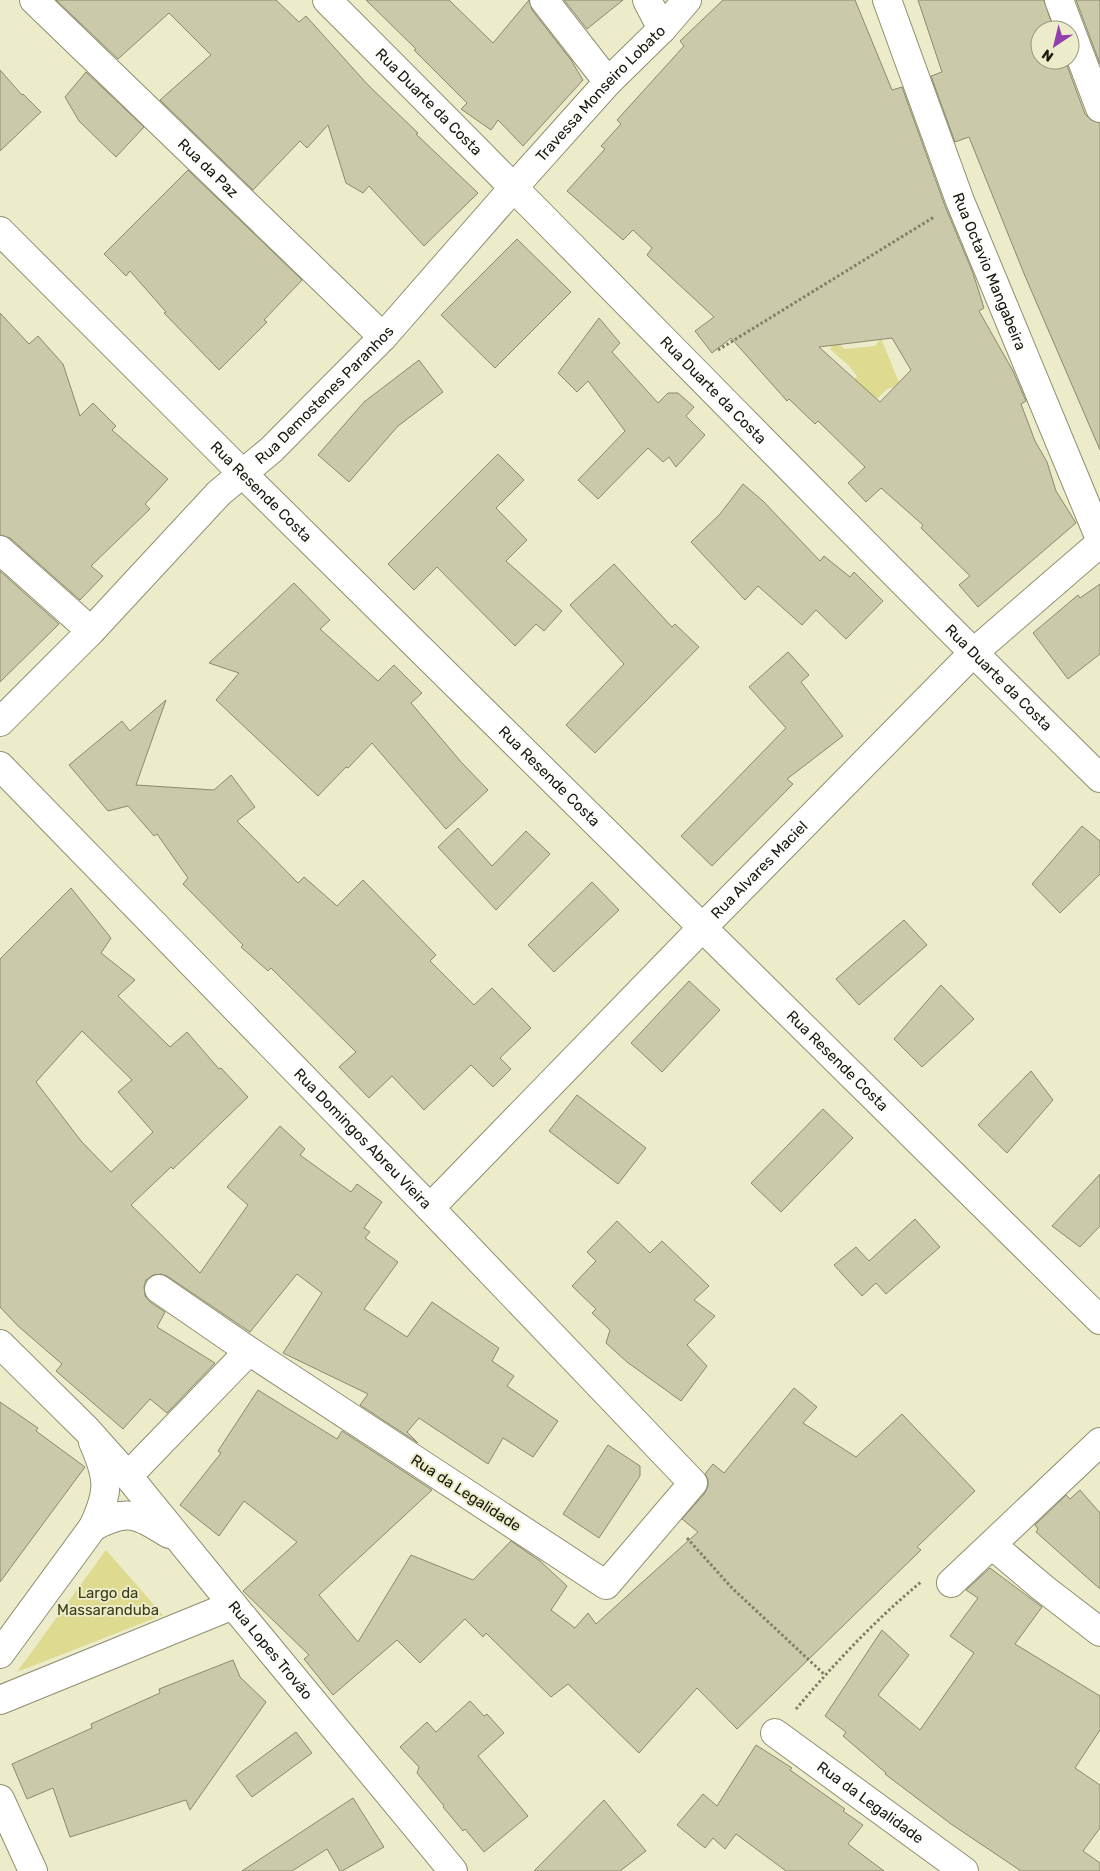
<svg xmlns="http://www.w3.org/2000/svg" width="1100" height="1871" font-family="Rubik,sans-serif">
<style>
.green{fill:#dedb91}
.building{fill:#cac9a9;stroke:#8b8a6c;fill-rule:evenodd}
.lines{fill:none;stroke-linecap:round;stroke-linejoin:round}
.street-casing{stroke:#908f71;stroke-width:30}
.secondary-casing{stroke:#908f71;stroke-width:30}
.path{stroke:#7f7f69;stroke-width:3;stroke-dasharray:2.5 2.5;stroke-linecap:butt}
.street{stroke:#fff;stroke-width:28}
.secondary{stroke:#fff;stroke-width:28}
.labels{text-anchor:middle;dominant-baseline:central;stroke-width:4;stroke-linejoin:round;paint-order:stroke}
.street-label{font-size:15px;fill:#19190d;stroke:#ececcb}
.park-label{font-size:15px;fill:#3d3b16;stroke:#ececcb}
</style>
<rect width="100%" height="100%" fill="#ececcb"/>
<!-- green -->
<path class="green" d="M 881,338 L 900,385 L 887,389 L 857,419 L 840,401 L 857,376 L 849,366 L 830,349 L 834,341 L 845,349 L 875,346 Z
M 106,1550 L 163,1615 L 17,1672 Z"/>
<!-- building -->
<path class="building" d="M 56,0 L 276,0 L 299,22 L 306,16 L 368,85 L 418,133 L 416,134 L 478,193 L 424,246 L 369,186 L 363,193 L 346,183 L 328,125 L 307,148 L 300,141 L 253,190 L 160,100 L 211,55 L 169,13 L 118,59 Z
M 366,0 L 449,0 L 493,43 L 529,0 L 532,10 L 571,60 L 583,80 L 523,146 L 498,120 L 491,130 L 461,109 L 467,103 L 414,50 L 416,49 Z
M 564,0 L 623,0 L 587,29 Z
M 723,0 L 855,0 L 892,90 L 902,87 L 945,206 L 973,273 L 984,308 L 979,311 L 1013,371 L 1026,401 L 1021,404 L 1035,441 L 1047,462 L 1056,491 L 1076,523 L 978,607 L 959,585 L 970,576 L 921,528 L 923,525 L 881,488 L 866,502 L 848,483 L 865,467 L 818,421 L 815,424 L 789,399 L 787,401 L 731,338 L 712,353 L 695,331 L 714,317 L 647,255 L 652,248 L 633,230 L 623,240 L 567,191 L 605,149 L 601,146 L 621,124 L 617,120 L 684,46 L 680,41 ZM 892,338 L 911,370 L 880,402 L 819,347 Z
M 918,0 L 1044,0 L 1054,30 L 1040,30 L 1040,60 L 1065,60 L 1085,114 L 1091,120 L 1100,123 L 1100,450 L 1025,276 L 969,137 L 955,142 L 931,76 L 942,72 Z
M 1076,0 L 1100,0 L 1100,64 Z
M 0,70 L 22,95 L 23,94 L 41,112 L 0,151 Z
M 86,72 L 144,127 L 116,157 L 79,121 L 65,97 Z
M 188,170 L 302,280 L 264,320 L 267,322 L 219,370 L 164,313 L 166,312 L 130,271 L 126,276 L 104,254 Z
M 517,239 L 571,292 L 495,368 L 441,315 Z
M 0,313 L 29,344 L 38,336 L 63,364 L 80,416 L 93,403 L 116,426 L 112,430 L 168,479 L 145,504 L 150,509 L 91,566 L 103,576 L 80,600 L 10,538 L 0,535 Z
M 599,318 L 620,343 L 612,352 L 658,403 L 668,393 L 678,393 L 694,407 L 686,416 L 705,435 L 676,467 L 669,457 L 663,462 L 648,448 L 598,499 L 578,480 L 625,431 L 588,381 L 577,392 L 558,373 Z
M 419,360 L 443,392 L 398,426 L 349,482 L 318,455 L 364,402 Z
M 498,454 L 524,480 L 496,508 L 527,540 L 506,561 L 562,611 L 544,631 L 536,624 L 515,646 L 437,567 L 414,590 L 388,564 Z
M 743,484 L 763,501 L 820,561 L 824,556 L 850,577 L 854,572 L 883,601 L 846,639 L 816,610 L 802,625 L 758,586 L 745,600 L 691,542 L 720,514 Z
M 614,564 L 672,627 L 675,624 L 699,647 L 595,753 L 566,725 L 624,664 L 570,605 Z
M 0,571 L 59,624 L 0,682 Z
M 294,583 L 330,620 L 320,629 L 378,681 L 394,665 L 422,693 L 411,703 L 462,763 L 488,790 L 446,829 L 372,743 L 348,768 L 346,767 L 318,796 L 216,700 L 239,673 L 209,663 Z
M 1100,584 L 1100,654 L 1068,679 L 1033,633 L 1078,595 L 1080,598 Z
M 788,652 L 809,675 L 801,682 L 843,736 L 787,779 L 793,784 L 712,866 L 681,836 L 786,728 L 749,687 Z
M 166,700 L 136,785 L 214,790 L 231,775 L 255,807 L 237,821 L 298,883 L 304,877 L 337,906 L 363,880 L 436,955 L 430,961 L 474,1005 L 492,988 L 531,1028 L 500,1058 L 511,1069 L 493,1087 L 471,1065 L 424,1110 L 392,1076 L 369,1098 L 339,1067 L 356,1052 L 271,968 L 268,971 L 241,947 L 243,945 L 183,884 L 188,878 L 157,834 L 154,836 L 128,806 L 108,811 L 69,765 L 122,721 L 130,731 Z
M 1082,826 L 1100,841 L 1100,874 L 1060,913 L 1032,884 Z
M 458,828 L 492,866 L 526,831 L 550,854 L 496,910 L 438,847 Z
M 592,882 L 619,910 L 554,972 L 528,945 Z
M 71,888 L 111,938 L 101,953 L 135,980 L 118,996 L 170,1047 L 187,1032 L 219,1069 L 221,1068 L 248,1097 L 173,1169 L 171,1167 L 131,1205 L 200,1273 L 248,1205 L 227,1187 L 280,1126 L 305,1149 L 300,1155 L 351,1192 L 357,1184 L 382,1202 L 364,1228 L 370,1232 L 365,1238 L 398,1262 L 364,1309 L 407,1337 L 432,1302 L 499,1348 L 492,1361 L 514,1376 L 507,1386 L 558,1421 L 533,1457 L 503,1438 L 488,1464 L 419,1418 L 407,1432 L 418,1443 L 360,1405 L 368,1394 L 283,1353 L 322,1293 L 297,1274 L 250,1332 L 167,1276 L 161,1274 L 153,1275 L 146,1280 L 144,1287 L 145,1296 L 150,1302 L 165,1312 L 157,1327 L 215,1363 L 167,1413 L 150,1399 L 123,1429 L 56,1371 L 62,1364 L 18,1326 L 0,1307 L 0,959 ZM 82,1031 L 132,1080 L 118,1092 L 153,1132 L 111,1172 L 81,1141 L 36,1082 Z
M 904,920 L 927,945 L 859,1005 L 836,979 Z
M 689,981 L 720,1010 L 662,1072 L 631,1043 Z
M 941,985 L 974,1019 L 922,1067 L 894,1039 Z
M 1031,1071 L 1053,1100 L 1007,1153 L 978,1125 Z
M 577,1095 L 646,1148 L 618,1184 L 549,1131 Z
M 823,1109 L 853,1138 L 781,1212 L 751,1183 Z
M 1100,1174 L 1100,1226 L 1080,1247 L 1052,1226 Z
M 915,1219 L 940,1247 L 886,1294 L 876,1283 L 862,1296 L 834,1265 L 856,1247 L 869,1261 Z
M 617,1221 L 650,1253 L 662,1241 L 709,1286 L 694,1300 L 715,1316 L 687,1345 L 707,1366 L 681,1401 L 627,1362 L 606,1343 L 610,1330 L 592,1313 L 596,1309 L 572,1286 L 596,1261 L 587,1252 Z
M 794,1388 L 817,1407 L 803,1423 L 856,1457 L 902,1414 L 975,1491 L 917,1547 L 921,1550 L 737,1729 L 697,1688 L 639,1753 L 568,1684 L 551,1697 L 486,1633 L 483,1637 L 465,1619 L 420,1663 L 397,1640 L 333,1695 L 304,1659 L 309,1655 L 243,1591 L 297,1542 L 244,1501 L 219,1536 L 180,1505 L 221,1453 L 218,1451 L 258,1390 L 337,1439 L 342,1431 L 432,1490 L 319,1595 L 358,1642 L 411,1555 L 473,1580 L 511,1541 L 540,1561 L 567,1586 L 551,1610 L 575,1628 L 588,1613 L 596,1624 L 698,1532 L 682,1519 L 705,1493 L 708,1486 L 708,1479 L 705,1474 L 713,1464 L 724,1473 Z
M 0,1402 L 38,1428 L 36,1431 L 85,1467 L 0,1582 Z
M 608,1445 L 640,1466 L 640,1476 L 599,1538 L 563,1514 Z
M 1080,1490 L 1100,1513 L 1100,1589 L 1036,1532 L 1038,1529 L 1035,1525 L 1066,1495 L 1070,1499 Z
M 990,1568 L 1042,1607 L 1015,1644 L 1100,1696 L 1100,1730 L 1075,1768 L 1100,1785 L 1100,1828 L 1083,1851 L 1100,1863 L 1100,1871 L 1021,1871 L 951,1824 L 885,1774 L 886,1773 L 843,1736 L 846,1732 L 825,1716 L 882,1630 L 909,1655 L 878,1695 L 920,1730 L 974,1653 L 950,1636 L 978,1598 L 966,1590 Z
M 233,1660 L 240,1677 L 266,1702 L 190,1810 L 186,1800 L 70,1837 L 53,1788 L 27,1799 L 12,1764 L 92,1728 L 91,1724 L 160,1693 L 159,1689 Z
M 470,1701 L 484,1716 L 487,1714 L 504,1733 L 478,1756 L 528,1816 L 484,1852 L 465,1829 L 463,1831 L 443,1807 L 444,1806 L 417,1773 L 419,1767 L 400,1747 L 427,1722 L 436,1732 Z
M 296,1732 L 312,1753 L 252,1797 L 236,1776 Z
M 756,1745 L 792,1768 L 790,1770 L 845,1809 L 843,1811 L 863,1825 L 848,1844 L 884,1871 L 786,1871 L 736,1834 L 725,1849 L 713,1838 L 705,1848 L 677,1825 L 703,1794 L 717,1806 Z
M 353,1798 L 384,1847 L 342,1871 L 340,1871 L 327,1849 L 292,1871 L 242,1871 Z
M 604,1800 L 646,1851 L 620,1871 L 534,1871 Z"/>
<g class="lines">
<!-- street casing -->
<g class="street-casing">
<g id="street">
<path id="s1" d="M 34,0 L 383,337"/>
<path d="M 544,0 L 608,82"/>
<path d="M 647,0 L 662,29"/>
<path id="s2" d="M 887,0 L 960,201 L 1100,539"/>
<path d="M 1059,0 L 1100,108"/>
<path d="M 0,550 L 91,631"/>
<path id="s3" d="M 0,722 L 91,631 L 219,493 L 271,450 L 383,337 L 514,187 L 608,82 L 662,29 L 687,0"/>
<path id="s4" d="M 0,766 L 430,1208 L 693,1483 L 606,1585 L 249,1351 L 128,1476"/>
<path id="s5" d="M 430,1208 L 702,928 L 973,653 L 1100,543"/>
<path d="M 159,1289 L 249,1351"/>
<path id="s6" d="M 0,1344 L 87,1430 L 128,1476 L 233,1605 L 453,1871"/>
<path d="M 93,1527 C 110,1491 109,1478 93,1442"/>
<path d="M 992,1545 L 1043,1588 L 1100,1632"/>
<path d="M 951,1583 L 1100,1442"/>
<path d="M 0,1654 L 93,1527 C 128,1508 137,1514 169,1534"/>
<path d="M 0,1700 L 233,1605"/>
<path id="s7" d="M 775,1733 L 964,1871"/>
<path d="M 0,1799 L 33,1871"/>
</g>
</g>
<!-- secondary casing -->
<g class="secondary-casing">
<g id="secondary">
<path id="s8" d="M 327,0 C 586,258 839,522 1100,778"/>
<path id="s9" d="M 0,231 L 243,474 L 1100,1320"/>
</g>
</g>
<!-- path -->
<path class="path" d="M 718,350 L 934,217
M 687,1538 L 732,1588 L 825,1675
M 796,1709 C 834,1664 875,1620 921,1582"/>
<!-- street -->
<use href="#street" class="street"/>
<!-- secondary -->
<use href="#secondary" class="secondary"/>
</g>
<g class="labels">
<!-- street labels -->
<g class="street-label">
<text stroke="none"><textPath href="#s3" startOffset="870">Travessa Monseiro Lobato</textPath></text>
<text stroke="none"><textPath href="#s8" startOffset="144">Rua Duarte da Costa</textPath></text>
<text stroke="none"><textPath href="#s1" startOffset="242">Rua da Paz</textPath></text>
<text stroke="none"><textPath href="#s2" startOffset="290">Rua Octavio Mangabeira</textPath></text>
<text stroke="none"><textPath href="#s8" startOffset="549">Rua Duarte da Costa</textPath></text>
<text stroke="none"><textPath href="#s3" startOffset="461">Rua Demostenes Paranhos</textPath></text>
<text stroke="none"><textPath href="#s9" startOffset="369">Rua Resende Costa</textPath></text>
<text stroke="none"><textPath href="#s8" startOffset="954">Rua Duarte da Costa</textPath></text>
<text stroke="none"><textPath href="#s9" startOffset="774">Rua Resende Costa</textPath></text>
<text stroke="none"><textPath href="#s5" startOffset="472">Rua Alvares Maciel</textPath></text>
<text stroke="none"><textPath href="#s9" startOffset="1179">Rua Resende Costa</textPath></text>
<text stroke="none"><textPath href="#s4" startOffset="520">Rua Domingos Abreu Vieira</textPath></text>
<text transform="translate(466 1493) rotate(33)">Rua da Legalidade</text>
<text stroke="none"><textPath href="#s6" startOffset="409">Rua Lopes Trovão</textPath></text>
<text stroke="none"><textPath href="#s7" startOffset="118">Rua da Legalidade</textPath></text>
</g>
<!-- park labels -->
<g class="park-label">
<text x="108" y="1593">Largo da<tspan x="108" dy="17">Massaranduba</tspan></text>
</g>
</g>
<!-- north arrow -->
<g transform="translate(1055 45) rotate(215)"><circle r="24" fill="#ececcb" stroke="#98987f"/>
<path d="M0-4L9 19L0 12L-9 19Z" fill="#923fae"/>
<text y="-8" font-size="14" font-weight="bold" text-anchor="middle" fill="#19190d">N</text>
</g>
</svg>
